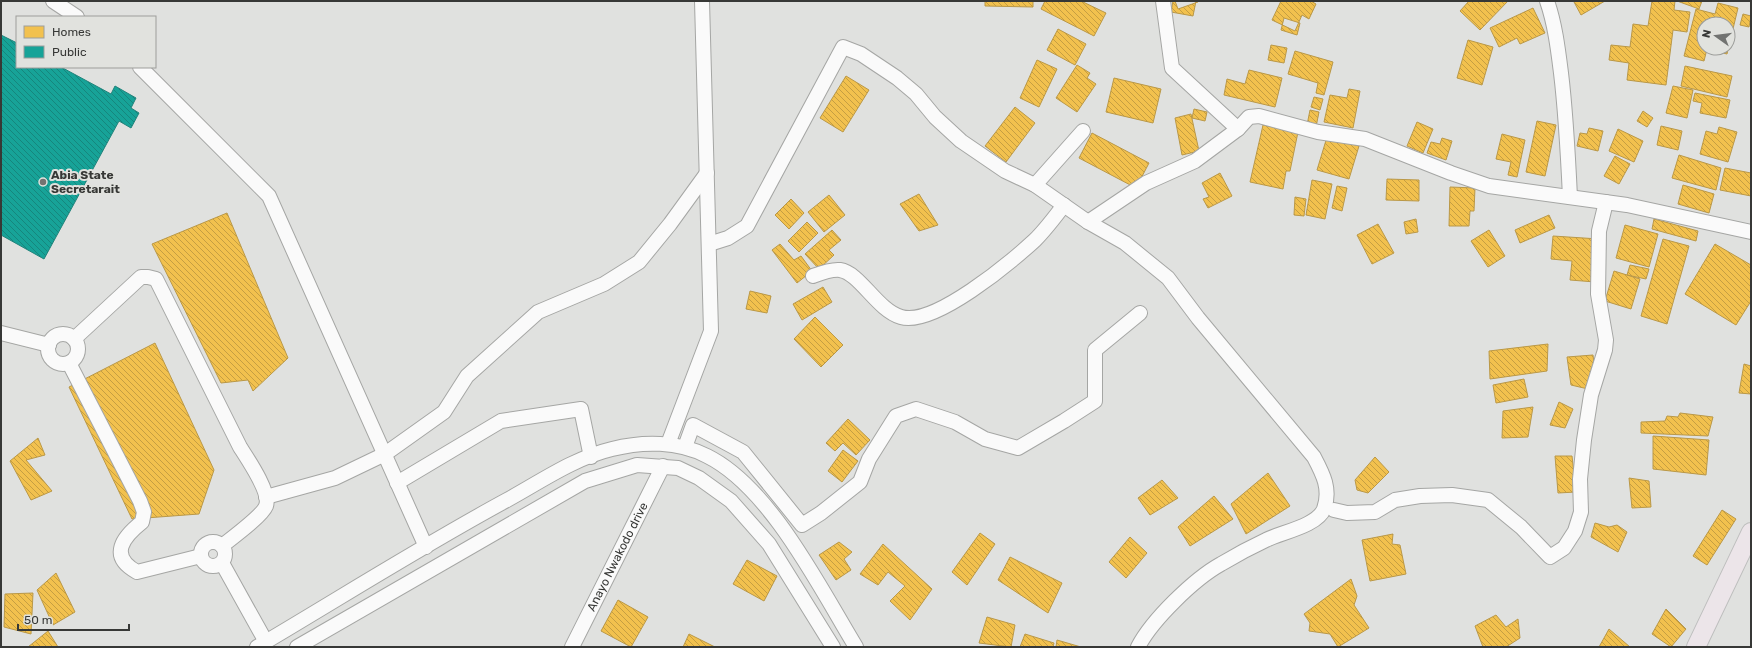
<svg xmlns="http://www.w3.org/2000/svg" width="1752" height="648" font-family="Rubik,sans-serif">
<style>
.homes{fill:url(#homes-back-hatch);stroke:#ba9847;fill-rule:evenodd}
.public{fill:url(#public-back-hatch);stroke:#21837b}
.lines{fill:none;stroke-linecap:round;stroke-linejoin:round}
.minor-casing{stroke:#a5a6a4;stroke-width:16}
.major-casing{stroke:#bdbebd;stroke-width:20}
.minor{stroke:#fafafa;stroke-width:14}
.major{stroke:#ece5e9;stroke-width:18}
.poi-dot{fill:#727371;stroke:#e1e2de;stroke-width:1.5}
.labels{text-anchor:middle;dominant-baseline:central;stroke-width:4;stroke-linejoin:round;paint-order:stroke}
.poi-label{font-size:12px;font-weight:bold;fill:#373836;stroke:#e1e2de;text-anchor:start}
.street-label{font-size:12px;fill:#373836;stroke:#e1e2de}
</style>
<defs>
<pattern id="homes-back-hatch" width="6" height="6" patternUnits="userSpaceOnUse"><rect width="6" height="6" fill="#f2c14e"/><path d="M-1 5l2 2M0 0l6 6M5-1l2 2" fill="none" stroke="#c59e42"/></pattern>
<pattern id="public-back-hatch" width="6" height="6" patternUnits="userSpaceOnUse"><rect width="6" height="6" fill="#17a398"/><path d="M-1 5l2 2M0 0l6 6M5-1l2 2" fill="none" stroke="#16867d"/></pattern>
</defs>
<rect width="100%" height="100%" fill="#e0e1df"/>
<!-- homes -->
<path class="homes" d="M 985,1 L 1033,1 L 1033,7 L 985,6 Z
M 1045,1 L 1081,1 L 1106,13 L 1094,36 L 1041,9 Z
M 1173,1 L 1196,1 L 1193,16 L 1171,12 Z
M 1175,1 L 1197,1 L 1198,2 L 1178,9 Z
M 1281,1 L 1311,1 L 1316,4 L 1309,19 L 1302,15 L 1295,31 L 1272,20 Z
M 1469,1 L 1508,1 L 1480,30 L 1460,11 Z
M 1575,1 L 1605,1 L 1581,15 L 1574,2 Z
M 1652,1 L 1675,1 L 1674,10 L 1690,12 L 1687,32 L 1673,30 L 1666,85 L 1627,80 L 1629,63 L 1609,60 L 1611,45 L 1630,47 L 1633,24 L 1648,26 Z
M 1677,1 L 1702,1 L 1699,9 Z
M 1718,3 L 1738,8 L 1727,54 L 1707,49 L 1704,61 L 1684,56 L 1696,9 L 1715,14 ZM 1704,24 L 1728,24 L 1728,48 L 1704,48 Z
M 1533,8 L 1545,33 L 1520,44 L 1517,38 L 1499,47 L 1490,28 Z
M 1743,14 L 1751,16 L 1749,27 L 1740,25 Z
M 1284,18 L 1300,23 L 1297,35 L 1281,30 Z
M 1058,29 L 1086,44 L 1075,65 L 1047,50 Z
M 1468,40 L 1493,47 L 1482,85 L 1457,78 Z
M 1271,45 L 1287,48 L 1284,63 L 1268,60 Z
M 1295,51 L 1333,62 L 1324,95 L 1316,93 L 1318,83 L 1288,74 Z
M 1037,60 L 1057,69 L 1039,107 L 1020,98 Z
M 1077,65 L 1090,73 L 1087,78 L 1096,84 L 1077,112 L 1056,98 Z
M 1685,66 L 1732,76 L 1727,97 L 1681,86 Z
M 1249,70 L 1282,78 L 1275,107 L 1224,95 L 1227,79 L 1245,84 Z
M 846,76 L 869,90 L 843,132 L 820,118 Z
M 1114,78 L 1161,89 L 1153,123 L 1106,112 Z
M 1673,86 L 1693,90 L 1687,118 L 1666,113 Z
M 1349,89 L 1360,91 L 1353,128 L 1324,122 L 1330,95 L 1347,98 Z
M 1695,93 L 1730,100 L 1726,118 L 1700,113 L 1702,103 L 1693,101 Z
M 1314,97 L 1323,99 L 1320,110 L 1311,107 Z
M 1015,107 L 1035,123 L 1006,162 L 985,146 Z
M 1194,109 L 1207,112 L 1205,121 L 1192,118 Z
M 1310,110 L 1319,112 L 1316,127 L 1307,125 Z
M 1643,111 L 1653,118 L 1647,127 L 1637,121 Z
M 1191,114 L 1199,151 L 1182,155 L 1175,118 Z
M 1537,121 L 1556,125 L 1545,176 L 1526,172 Z
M 1417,122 L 1433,129 L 1423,153 L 1407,146 Z
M 1263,125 L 1298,132 L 1290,171 L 1286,171 L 1283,189 L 1250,182 Z
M 1661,126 L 1682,131 L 1678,150 L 1657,145 Z
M 1719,127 L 1737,132 L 1728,162 L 1700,154 L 1706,131 L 1717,134 Z
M 1589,128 L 1603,131 L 1598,151 L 1577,146 L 1580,133 L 1587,134 Z
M 1618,129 L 1643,141 L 1634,162 L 1609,151 Z
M 1092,133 L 1149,163 L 1136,188 L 1079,158 Z
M 1502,134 L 1525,140 L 1517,177 L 1508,175 L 1511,162 L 1496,159 Z
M 1327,137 L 1359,146 L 1349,179 L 1317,170 Z
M 1442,138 L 1452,141 L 1446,160 L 1427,153 L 1431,142 L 1440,144 Z
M 1679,155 L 1721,168 L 1716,190 L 1672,178 Z
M 1615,156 L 1630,164 L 1619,184 L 1604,176 Z
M 1725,168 L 1751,173 L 1751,196 L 1720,190 Z
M 1220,173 L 1232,196 L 1208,208 L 1203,199 L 1209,197 L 1202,183 Z
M 1387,179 L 1419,180 L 1419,201 L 1386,200 Z
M 1312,180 L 1332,184 L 1325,219 L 1306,215 Z
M 1683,185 L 1714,194 L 1709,213 L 1678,204 Z
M 1337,186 L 1347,188 L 1342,211 L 1332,208 Z
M 1450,187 L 1475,188 L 1474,211 L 1470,211 L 1469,226 L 1449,226 Z
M 919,194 L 938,225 L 919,231 L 900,204 Z
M 829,195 L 845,215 L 824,232 L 808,212 Z
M 1295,197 L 1306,199 L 1304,216 L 1294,215 Z
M 791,199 L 804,213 L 789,229 L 775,215 Z
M 227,213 L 288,358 L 253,391 L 248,380 L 221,383 L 152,244 Z
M 1549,215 L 1555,228 L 1520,243 L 1515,230 Z
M 1416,219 L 1418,232 L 1406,234 L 1404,222 Z
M 1654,219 L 1698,231 L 1696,241 L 1652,229 Z
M 807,222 L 818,233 L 799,252 L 788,241 Z
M 1378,224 L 1394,253 L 1372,264 L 1357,235 Z
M 1625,225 L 1658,234 L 1649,267 L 1616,258 Z
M 832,230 L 841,240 L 829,250 L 834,255 L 819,269 L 805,254 Z
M 1489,230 L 1505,256 L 1488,267 L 1471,241 Z
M 1553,236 L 1599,239 L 1595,282 L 1570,280 L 1572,261 L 1551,259 Z
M 1663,239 L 1689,246 L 1667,324 L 1641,316 Z
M 780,244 L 794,260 L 801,256 L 812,271 L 797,283 L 772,250 Z
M 1715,244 L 1751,265 L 1751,301 L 1736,325 L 1685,294 Z
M 1630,265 L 1649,269 L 1646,279 L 1627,275 Z
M 1614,271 L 1640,279 L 1631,309 L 1605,301 Z
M 823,287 L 832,302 L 802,320 L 793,304 Z
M 750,291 L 771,296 L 767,313 L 746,309 Z
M 815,317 L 843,345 L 821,367 L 794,339 Z
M 155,343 L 214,470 L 199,514 L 132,519 L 69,387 Z
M 1548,344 L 1547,371 L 1490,379 L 1489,351 Z
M 1593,355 L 1595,373 L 1588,389 L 1571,385 L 1567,357 Z
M 1744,364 L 1751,366 L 1751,394 L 1739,393 Z
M 1524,379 L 1528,397 L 1496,403 L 1493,385 Z
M 1559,402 L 1573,409 L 1565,428 L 1550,425 Z
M 1533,407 L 1528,437 L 1502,438 L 1503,411 Z
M 1680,413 L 1713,417 L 1708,436 L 1641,433 L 1641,422 L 1665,421 L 1667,416 L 1678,417 Z
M 848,419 L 870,440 L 856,455 L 843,443 L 835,451 L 826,443 Z
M 1653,436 L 1709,440 L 1706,475 L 1653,469 Z
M 38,438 L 45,455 L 26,460 L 52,491 L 31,500 L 10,461 Z
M 843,450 L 858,461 L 842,482 L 828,471 Z
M 1555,456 L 1572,456 L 1576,492 L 1558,493 Z
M 1375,457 L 1389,472 L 1368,493 L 1357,490 L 1355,480 Z
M 1268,473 L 1290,506 L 1246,534 L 1231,504 Z
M 1629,478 L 1649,481 L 1651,507 L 1632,508 Z
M 1162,480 L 1178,498 L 1150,515 L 1138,498 Z
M 1214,496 L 1233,519 L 1190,546 L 1178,527 Z
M 1722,510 L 1736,519 L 1707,565 L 1693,556 Z
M 1595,523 L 1609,527 L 1617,525 L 1627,532 L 1618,552 L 1591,537 Z
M 980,533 L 995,544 L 967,585 L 952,572 Z
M 1393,534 L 1392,544 L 1400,545 L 1406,574 L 1370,581 L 1362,540 Z
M 1130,537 L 1147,553 L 1126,578 L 1109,562 Z
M 839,542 L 852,552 L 844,559 L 851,570 L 836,580 L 819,555 Z
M 883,544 L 932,589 L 910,620 L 890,601 L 905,586 L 888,572 L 878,585 L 860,574 Z
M 1010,557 L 1062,583 L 1048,613 L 998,580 Z
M 747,560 L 777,576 L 764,601 L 733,584 Z
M 56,573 L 75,612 L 53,625 L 37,590 Z
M 1351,579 L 1357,596 L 1354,605 L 1369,628 L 1338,647 L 1330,634 L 1309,631 L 1310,623 L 1304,614 Z
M 33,593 L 31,634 L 4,627 L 5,594 Z
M 618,600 L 648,617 L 631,647 L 601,631 Z
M 1666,609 L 1686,629 L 1671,647 L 1652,634 Z
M 1496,615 L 1506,627 L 1518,619 L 1520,638 L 1506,647 L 1483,647 L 1475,626 Z
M 987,617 L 1015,625 L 1011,647 L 979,643 Z
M 1609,629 L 1630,647 L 1599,647 Z
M 48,631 L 58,647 L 28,647 Z
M 689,634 L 715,647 L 683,647 Z
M 1025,634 L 1054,643 L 1053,647 L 1020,647 Z
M 1057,640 L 1081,647 L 1056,647 Z"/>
<!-- public -->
<path class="public" d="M 1,35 L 17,43 L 17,67 L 61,67 L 111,94 L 115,86 L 136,98 L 131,108 L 139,113 L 131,128 L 119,121 L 44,259 L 1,235 Z"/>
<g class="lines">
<!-- minor casing -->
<g class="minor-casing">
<g id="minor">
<path d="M 53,1 L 77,17"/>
<path d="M 1163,1 L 1172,68 L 1238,129"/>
<path d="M 1547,1 C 1555,24 1558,49 1561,73 C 1566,114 1568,155 1570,197"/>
<path d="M 140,67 L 269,196 L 426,547"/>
<path d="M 1035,185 L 1083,131"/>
<path d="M 1088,222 L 1146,183 L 1195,161 L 1238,129 L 1249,117 L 1259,116 L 1318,132 L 1365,139 L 1451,173 L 1489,186 L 1627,205 L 1751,232"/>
<path d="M 709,244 L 728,238 L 747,226 L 843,47 L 861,54 L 897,78 L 916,94 L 935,117 L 961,141 L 1005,171 L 1035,185 L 1088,222 L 1125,243 L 1168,278 L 1198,318 L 1314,457 C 1323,474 1331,489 1324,509 C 1317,526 1282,532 1266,540 C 1251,547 1236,555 1221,564 C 1194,579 1152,620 1138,647"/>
<path d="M 813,276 C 821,273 831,269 840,270 C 860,273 877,310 901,317 C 934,327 1011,262 1035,240 C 1045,230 1055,217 1064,205"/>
<path d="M 1,333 L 49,345"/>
<circle cx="63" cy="349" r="15"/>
<path d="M 74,339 L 141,277 L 148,277 L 156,279 L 240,447 C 247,458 271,493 266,506 C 262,516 232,538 222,546"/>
<path d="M 69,363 L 140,501 L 144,512 L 142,522 C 123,537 108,556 137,572 L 201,556"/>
<path d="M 668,444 L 711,331 L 702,1"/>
<path d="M 685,447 L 693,425 L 743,452 L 802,525 L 821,513 L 860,482 L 869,459 L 896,416 L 916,409 L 955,422 L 985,439 L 1018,448 L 1064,421 L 1095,401 L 1095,350 L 1140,313"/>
<path d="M 397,483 L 501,421 L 581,409 L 591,457"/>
<path d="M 266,497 L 335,478 L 385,454 L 444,412 L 467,376 L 538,312 L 604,284 L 639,262 L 670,224 L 707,173"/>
<path d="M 1334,510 L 1347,513 L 1375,512 L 1395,500 L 1420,496 L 1452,495 L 1488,500 L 1521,527 L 1550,557 L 1564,548 L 1575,531 L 1581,512 L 1580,479 L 1584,440 L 1591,395 L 1605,350 L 1606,340 L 1598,294 L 1599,231 L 1606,202"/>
<circle cx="213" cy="554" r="12"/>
<path d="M 222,563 L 266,642"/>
<path d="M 257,647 C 340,598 422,546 507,500 C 540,482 574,458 612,449 C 643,441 678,441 707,456 C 770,487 820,588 856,647"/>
<path d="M 297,647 L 585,481 L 637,465 L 678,468 L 699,478 L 731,501 L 769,544 L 833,647"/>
<path id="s1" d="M 572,647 L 663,466"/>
</g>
</g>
<!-- major casing -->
<g class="major-casing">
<path id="major" d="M 1696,647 L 1751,532"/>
</g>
<!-- minor -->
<use href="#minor" class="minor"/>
<!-- major -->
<use href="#major" class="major"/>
</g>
<!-- markers -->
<circle class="poi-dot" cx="43" cy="182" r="4"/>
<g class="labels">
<!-- poi labels -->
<g class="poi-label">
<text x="51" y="175">Abia State<tspan x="51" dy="14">Secretarait</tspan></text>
</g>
<!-- street labels -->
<g class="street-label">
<text stroke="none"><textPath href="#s1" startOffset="101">Anayo Nwakodo drive</textPath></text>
</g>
</g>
<!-- border -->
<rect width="1752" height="648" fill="none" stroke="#373836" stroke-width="4"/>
<!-- legend -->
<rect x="16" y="16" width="140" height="52" fill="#e1e2de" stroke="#9d9e9b"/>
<rect x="24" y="26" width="20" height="12" fill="#f2c14e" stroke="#9d9e9b"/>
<text x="52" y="36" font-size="12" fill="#373836">Homes</text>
<rect x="24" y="46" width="20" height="12" fill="#17a398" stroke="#9d9e9b"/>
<text x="52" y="56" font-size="12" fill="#373836">Public</text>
<!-- north arrow -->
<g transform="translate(1716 36) rotate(284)"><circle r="19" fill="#e1e2de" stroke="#9d9e9b"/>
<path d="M0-3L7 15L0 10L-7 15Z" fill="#727371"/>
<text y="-6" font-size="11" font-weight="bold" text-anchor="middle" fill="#373836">N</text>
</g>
<!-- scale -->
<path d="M18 624v6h111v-6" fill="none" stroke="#373836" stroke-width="2"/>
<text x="24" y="624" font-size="12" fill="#373836" stroke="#e1e2de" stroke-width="3" paint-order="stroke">50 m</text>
</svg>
